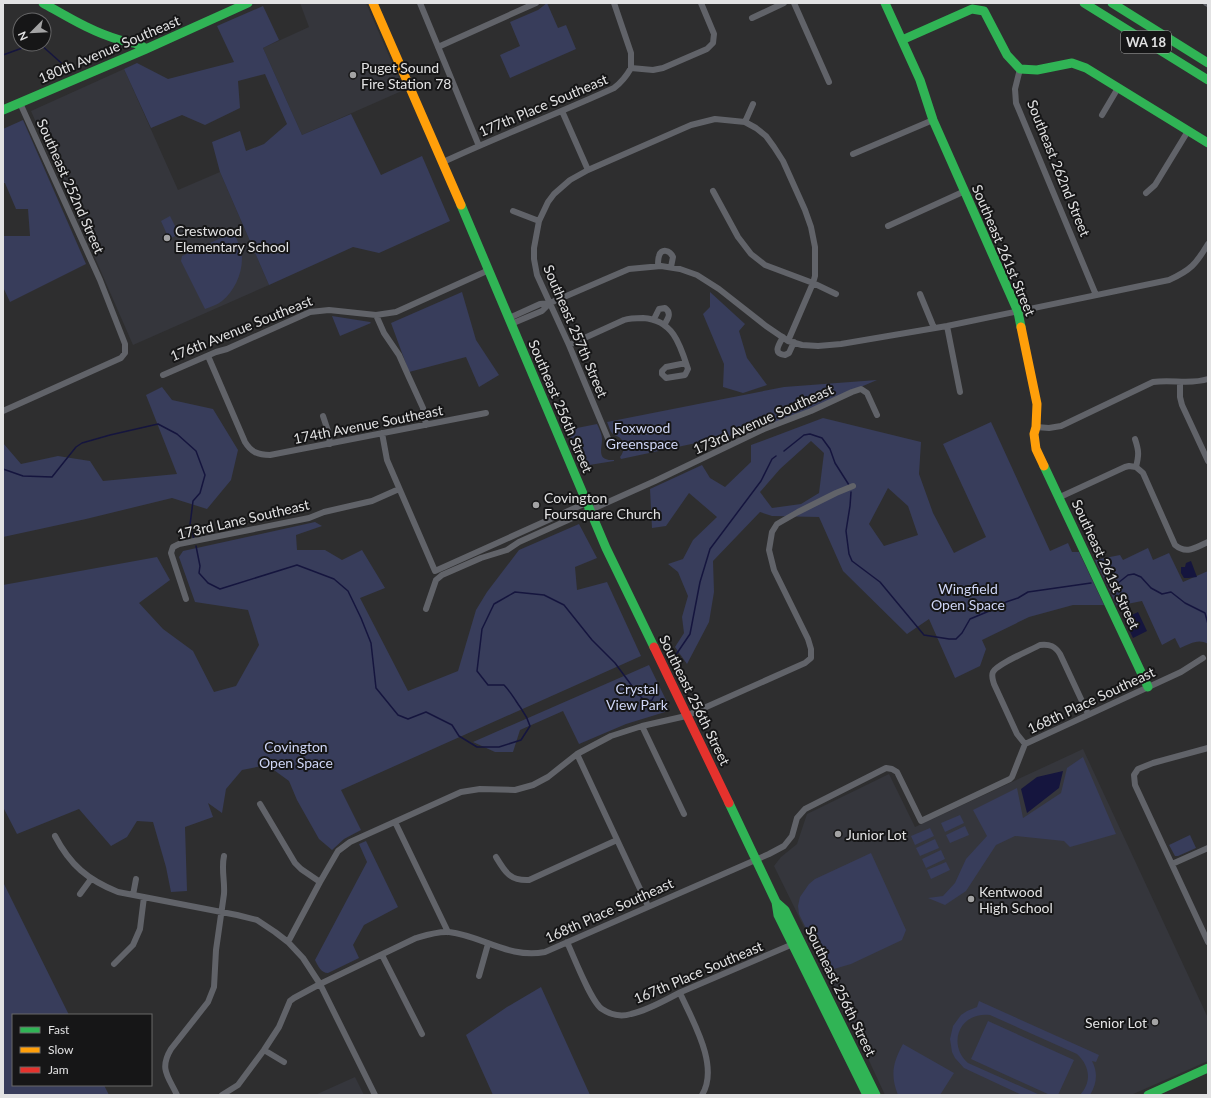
<svg xmlns="http://www.w3.org/2000/svg" width="1211" height="1098" font-family="Lato,sans-serif">
<style>
.built{fill:#35363c}
.green{fill:#383d5b;fill-rule:evenodd}
.water{fill:#15153e}
.lines{fill:none;stroke-linecap:round;stroke-linejoin:round}
.stream{stroke:#15153e;stroke-width:1.5}
.street{stroke:#616369;stroke-width:6}
.fast{stroke:#30b455;stroke-width:9}
.slow{stroke:#ff9f0a;stroke-width:9}
.jam{stroke:#e5322d;stroke-width:9}
.poi-dot{fill:#a3a3a4;stroke:#161617;stroke-width:1.5}
.labels{text-anchor:middle;dominant-baseline:central;stroke-width:4;stroke-linejoin:round;paint-order:stroke}
.shield{fill:#161617;stroke:#a5a5a6;stroke-width:1}
.shield-label{font-size:13px;font-weight:bold;fill:#e2e2e3}
.street-label{font-size:14px;fill:#e2e2e3;stroke:#161617}
.poi-label{font-size:14px;fill:#e2e2e3;stroke:#161617;text-anchor:start}
.park-label{font-size:14px;fill:#cfd6f6;stroke:#161617}
</style>
<rect width="100%" height="100%" fill="#2e2e2f"/>
<!-- built -->
<path class="built" d="M 300,3 L 366,3 L 404,90 L 302,135 L 263,48 L 309,27 Z
M 124,69 L 178,190 L 220,172 L 269,285 L 133,345 L 31,111 Z
M 1083,749 L 1208,1018 L 1208,1061 L 1131,1095 L 885,1095 L 859,1039 L 774,866 L 781,857 L 797,844 L 807,814 L 889,774 L 915,827 Z
M 355,1077 L 364,1095 L 315,1095 Z"/>
<!-- green -->
<path class="green" d="M 547,3 L 558,28 L 566,25 L 576,49 L 510,78 L 500,55 L 520,46 L 510,22 L 538,10 Z
M 263,6 L 279,40 L 263,48 L 302,135 L 351,114 L 381,175 L 422,156 L 450,221 L 379,253 L 353,247 L 269,285 L 220,172 L 212,142 L 240,131 L 246,151 L 264,144 L 287,124 L 265,74 L 238,81 L 240,108 L 205,125 L 182,115 L 151,128 L 124,69 L 137,63 L 168,79 L 234,62 L 217,26 Z
M 23,120 L 86,264 L 10,302 L 3,287 L 3,236 L 30,236 L 28,209 L 16,209 L 5,183 L 3,183 L 3,129 Z
M 170,216 L 179,234 L 169,239 L 161,221 Z
M 234,232 C 236,238 239,244 241,250 C 245,268 236,290 222,301 C 217,305 210,307 205,309 L 181,261 L 182,256 Z
M 462,292 L 476,340 L 499,375 L 479,387 L 466,357 L 409,372 L 391,323 Z
M 710,292 L 745,324 L 739,331 L 747,358 L 767,385 L 743,393 L 723,387 L 724,364 L 703,314 L 710,307 Z
M 332,316 L 370,322 L 371,323 L 340,336 Z
M 877,380 L 762,429 L 621,459 L 620,457 C 624,452 626,444 621,439 C 619,436 615,436 613,434 C 610,432 609,426 607,422 L 784,387 Z
M 162,387 L 172,400 L 213,409 L 238,450 L 231,480 L 207,509 L 172,498 L 86,519 L 3,537 L 3,443 L 21,464 L 58,456 L 90,461 L 103,481 L 177,474 L 146,395 Z
M 823,418 L 921,442 L 919,474 L 933,513 L 954,553 L 986,537 L 943,444 L 991,422 L 1050,551 L 1068,543 L 1072,552 L 1079,552 L 1104,605 L 1073,605 L 1029,617 L 982,640 L 986,649 L 980,666 L 955,678 L 929,619 L 907,634 L 843,571 L 819,517 L 772,516 L 760,512 L 713,561 L 714,592 L 709,622 L 687,664 L 675,647 L 684,633 L 682,617 L 688,596 L 678,572 L 668,564 L 683,559 L 693,540 L 717,517 L 689,493 L 666,526 L 652,528 L 650,489 L 702,465 L 710,478 L 725,487 L 751,462 L 751,445 ZM 811,441 L 824,453 L 819,493 L 801,504 L 772,508 L 760,492 L 780,469 ZM 888,488 L 908,506 L 918,535 L 884,546 L 869,524 Z
M 597,424 C 599,428 602,434 602,439 C 602,449 596,461 614,460 L 614,461 L 583,466 L 567,430 Z
M 315,522 L 322,526 L 296,535 L 297,550 L 325,550 L 342,560 L 362,550 L 385,588 L 360,598 L 408,691 L 458,671 L 476,610 L 487,592 L 519,550 L 579,524 L 597,558 L 575,567 L 577,590 L 607,582 L 641,656 L 341,790 L 361,830 L 344,839 L 332,850 L 319,839 L 297,800 L 289,781 L 267,765 L 242,770 L 226,789 L 222,813 L 208,803 L 213,817 L 185,827 L 187,891 L 171,892 L 166,867 L 153,822 L 137,821 L 127,837 L 111,846 L 79,809 L 17,834 L 3,807 L 3,585 L 157,557 L 170,580 L 139,603 L 163,629 L 193,651 L 214,692 L 236,686 L 259,645 L 248,610 L 195,602 L 179,557 L 183,551 Z
M 1148,548 L 1153,560 L 1169,553 L 1183,582 L 1208,571 L 1208,644 C 1198,638 1190,644 1180,648 L 1175,638 L 1162,645 L 1142,601 L 1117,606 L 1095,560 L 1120,555 L 1123,560 Z
M 649,665 L 668,704 L 668,708 L 665,712 L 626,724 L 579,744 L 563,711 L 520,730 L 513,752 L 495,752 L 473,742 Z
M 1083,757 L 1116,834 L 1070,847 L 1064,841 L 1015,836 L 996,845 L 966,891 L 945,905 L 928,898 L 943,896 L 955,883 L 966,859 L 987,836 L 973,810 L 1017,788 L 1023,818 L 1061,793 L 1067,768 Z
M 960,815 L 964,823 L 945,832 L 941,823 Z
M 965,826 L 969,835 L 950,843 L 946,835 Z
M 930,828 L 934,836 L 915,845 L 911,836 Z
M 1190,835 L 1196,848 L 1178,856 L 1175,856 L 1169,845 Z
M 935,839 L 939,848 L 920,856 L 916,848 Z
M 366,841 L 398,907 L 364,925 L 353,945 L 359,958 L 328,973 C 321,973 318,966 315,960 L 367,862 L 359,844 Z
M 941,850 L 945,859 L 926,868 L 922,859 Z
M 871,853 L 906,930 L 902,940 L 851,964 L 827,971 L 799,914 L 798,906 L 800,897 L 809,884 L 815,879 Z
M 946,862 L 950,870 L 931,879 L 927,870 Z
M 3,882 L 69,1015 L 13,1015 L 13,1085 L 104,1085 L 109,1095 L 3,1095 Z
M 541,987 L 590,1095 L 493,1095 L 466,1035 L 507,1007 Z
M 979,1001 L 1099,1055 L 1096,1062 L 1092,1061 C 1098,1072 1097,1084 1090,1095 L 1080,1095 C 1092,1082 1090,1066 1077,1054 L 990,1015 C 961,1011 946,1043 968,1063 L 1040,1095 L 1022,1095 L 964,1068 L 955,1058 L 952,1052 L 950,1039 L 953,1026 L 961,1015 L 967,1011 L 977,1007 Z
M 988,1021 L 1074,1060 L 1058,1095 L 1050,1095 L 971,1059 Z
M 903,1044 L 954,1073 L 940,1095 L 898,1095 C 890,1075 893,1062 903,1044 Z"/>
<!-- water -->
<path class="water" d="M 1191,561 L 1197,577 L 1188,578 L 1184,578 L 1181,573 L 1181,567 L 1185,567 L 1186,563 Z
M 1138,612 L 1147,631 L 1133,638 L 1124,619 Z
M 1063,771 L 1059,788 L 1027,813 L 1021,789 L 1037,777 Z"/>
<g class="lines">
<!-- stream -->
<path class="stream" d="M 40,44 L 68,69
M 3,55 L 25,47 L 31,44
M 784,451 L 804,435 L 810,434 L 822,438 L 830,449 L 835,463 L 849,485
M 3,469 L 23,476 L 52,477 L 76,447 L 82,443 L 110,435 L 158,424 L 177,434 L 196,451 L 205,475 L 200,493 L 193,501 L 190,525 L 194,539
M 851,492 L 850,506 L 846,531 L 849,554 L 852,561 L 880,582 L 924,635 L 949,639 L 956,639 L 962,633 L 970,619 L 994,609 L 1006,602 L 1018,598 L 1028,592 L 1091,583
M 196,546 L 200,566 L 199,573 L 208,583 L 220,589 L 297,565 L 334,579 L 348,591 L 361,618 L 371,643 L 376,688 L 398,715 L 408,719 L 426,712 L 452,725 L 459,736 L 477,747 L 499,747 L 521,740 L 530,726 C 526,713 523,712 516,701 C 512,695 509,690 504,685 L 488,685 L 477,671 L 482,629 L 494,604 L 515,592 L 544,595 L 564,605 L 592,640 L 615,663 L 638,694 L 646,702 L 652,700 L 656,692 L 656,683
M 1107,583 L 1118,583 L 1128,575 L 1134,574 L 1141,577 L 1151,588 L 1162,594 L 1171,592 L 1185,603 L 1205,613 L 1208,624
M 671,662 L 690,634 L 700,582 L 710,549 L 761,481 L 772,459 L 776,456"/>
<!-- street -->
<path class="street" d="M 420,3 L 479,146
M 614,3 L 631,53 L 631,68
M 794,3 L 829,82
M 1206,3 L 1208,4
M 752,18 L 784,3
M 438,47 L 536,3
M 1020,69 L 1015,89 L 1016,103 L 1096,295
M 562,111 L 588,170
M 1102,115 L 1118,88
M 745,122 L 753,104
M 853,154 L 933,120
M 443,162 C 499,136 557,114 614,88 C 622,82 626,77 631,68 L 653,70 L 663,68 L 707,49 L 713,43 L 714,34 L 701,3
M 713,191 L 738,237 L 751,254 L 765,265 L 813,283 L 836,294
M 1146,193 L 1155,185 L 1188,131
M 513,211 L 539,221
M 888,226 L 965,191
M 658,266 C 658,263 658,259 659,256 C 661,248 670,250 673,257 L 671,267
M 920,294 L 934,328
M 550,303 L 629,269 L 661,266 L 680,269 L 697,275 L 719,289 L 766,326 L 788,341 L 802,345 L 818,346 L 841,344 L 947,326 L 1169,280 C 1191,270 1196,264 1208,244
M 376,315 L 384,333 L 399,355 L 407,373 L 423,408 L 426,425
M 509,318 L 540,304 L 550,303 L 542,311 L 511,324
M 654,319 L 659,309 L 665,308 C 672,313 668,319 664,325
M 947,326 L 960,392
M 783,337 C 779,344 772,354 785,355 L 789,353 L 794,342
M 569,345 L 624,320 C 630,318 636,318 643,318 C 673,320 680,344 688,369 L 685,375 L 666,378 L 662,374 L 662,371 L 666,367 L 686,363
M 208,356 L 245,442 C 251,452 258,455 270,455 L 486,413
M 163,375 L 216,352 L 227,349 L 310,312 L 329,310 L 376,315 L 396,312 L 489,270
M 1180,382 L 1180,397 L 1182,405 L 1208,461
M 3,411 L 121,358 L 125,353 L 125,344 L 100,280 L 20,103
M 323,416 L 328,431 L 330,444
M 1036,427 L 1049,428 L 1061,426 L 1153,382 C 1172,379 1190,385 1208,379
M 382,433 L 387,460 L 435,571 L 586,503
M 1135,439 C 1139,451 1139,455 1136,467 L 1143,473 L 1175,545 C 1187,555 1196,547 1208,542
M 612,448 L 569,345 L 537,275 L 534,259 L 534,248 L 539,221 L 548,202 L 554,194 L 570,180 L 588,170 L 691,125 L 715,119 L 745,122 L 756,128 L 766,136 L 774,147 L 783,161 L 805,210 L 811,227 L 815,247 L 815,276 L 813,283 L 788,341
M 1060,497 L 1125,467 L 1129,466 L 1136,467
M 186,599 L 171,553 L 173,547 L 179,544 L 309,518 L 324,512 L 372,501 L 399,489
M 426,609 L 436,580 L 442,575 L 481,558 L 507,550 L 519,542 L 655,481 L 764,429 L 811,411 L 852,392 L 861,389 L 867,393 L 877,415
M 642,726 L 684,814
M 1025,744 L 1017,734 L 994,684 C 993,680 991,676 993,672 C 997,664 1031,650 1040,645 C 1050,644 1055,646 1060,654 L 1088,714
M 1208,748 L 1153,763 L 1138,769 L 1134,775 L 1135,785 L 1208,942
M 577,754 L 648,906
M 260,804 L 295,863 L 301,869 L 320,882
M 395,822 L 448,932
M 55,836 C 70,865 88,880 118,892 L 237,915 L 257,920 L 275,932 L 288,942 L 303,958 L 320,984 L 375,1095
M 496,857 C 505,872 510,881 529,880 L 617,840
M 1172,864 L 1208,848
M 80,894 L 91,879
M 133,895 L 136,879
M 288,942 L 320,882 L 338,851 L 350,842 L 461,792 L 480,789 L 515,790 L 533,785 L 548,777 L 577,754 L 611,736 L 642,726 L 686,716 L 805,663 L 811,658 L 811,649 L 808,639 L 774,570 L 769,550 L 772,532 L 777,524 L 798,512 L 836,493 L 853,486
M 567,942 C 574,957 591,1002 602,1009 C 611,1015 621,1017 631,1014 C 649,1010 665,1000 681,992 C 719,976 756,960 793,944
M 382,955 L 422,1034
M 114,964 L 133,945 L 140,929 L 144,897
M 479,976 L 488,944
M 680,993 C 692,1020 720,1066 702,1095
M 264,1050 L 284,1062
M 177,1095 C 168,1076 159,1069 171,1049 L 208,1002 L 214,987 L 216,950 L 224,894 C 225,881 221,869 224,856
M 222,1095 L 238,1085 L 264,1050 L 279,1027 L 290,1001 L 294,998 L 320,984 L 416,938 C 426,935 438,931 449,932 C 483,936 509,959 545,952 L 769,854 L 784,846 L 792,836 L 797,818 L 805,809 L 886,768 L 892,769 L 897,772 L 921,821 L 1010,779 L 1012,777 L 1025,744 L 1181,672 L 1203,658"/>
<!-- fast -->
<path class="fast" d="M 43,3 C 68,17 92,32 120,40 C 129,43 139,42 146,49
M 885,3 L 920,80 L 933,120 L 1018,312 L 1021,327
M 1084,3 L 1208,80
M 1112,3 L 1208,63
M 902,40 L 972,9 L 984,11 L 1007,55 L 1020,69 L 1037,70 L 1072,63 L 1086,68 L 1208,143
M 3,110 L 146,49 L 248,3
M 461,205 L 606,548 L 654,647
M 1044,466 L 1148,687
M 729,803 L 776,902 L 778,915 L 867,1095
M 776,902 L 785,910 L 876,1095
M 1148,1095 L 1208,1068"/>
<!-- slow -->
<path class="slow" d="M 373,3 L 461,205
M 1021,327 L 1037,404 L 1036,427 L 1034,434 L 1036,449 L 1044,466"/>
<!-- jam -->
<path class="jam" d="M 654,647 L 729,803"/>
</g>
<!-- markers -->
<g class="poi-dot">
<circle cx="353" cy="75" r="4"/>
<circle cx="167" cy="238" r="4"/>
<circle cx="536" cy="505" r="4"/>
<circle cx="838" cy="834" r="4"/>
<circle cx="971" cy="899" r="4"/>
<circle cx="1155" cy="1022" r="4"/>
</g>
<g class="labels">
<!-- shield labels -->
<rect class="shield" x="1121" y="31" width="50" height="22" rx="3"/>
<g class="shield-label">
<text x="1146" y="42">WA 18</text>
</g>
<!-- street labels -->
<g class="street-label">
<text transform="translate(109 49) rotate(-23)">180th Avenue Southeast</text>
<text transform="translate(543 105) rotate(-23)">177th Place Southeast</text>
<text transform="translate(1059 168) rotate(68)">Southeast 262nd Street</text>
<text transform="translate(71 186) rotate(66)">Southeast 252nd Street</text>
<text transform="translate(1004 250) rotate(67)">Southeast 261st Street</text>
<text transform="translate(241 328) rotate(-22)">176th Avenue Southeast</text>
<text transform="translate(576 331) rotate(67)">Southeast 257th Street</text>
<text transform="translate(561 406) rotate(67)">Southeast 256th Street</text>
<text transform="translate(763 419) rotate(-24)">173rd Avenue Southeast</text>
<text transform="translate(368 424) rotate(-11)">174th Avenue Southeast</text>
<text transform="translate(243 519) rotate(-13)">173rd Lane Southeast</text>
<text transform="translate(1106 564) rotate(65)">Southeast 261st Street</text>
<text transform="translate(695 700) rotate(64)">Southeast 256th Street</text>
<text transform="translate(1091 700) rotate(-25)">168th Place Southeast</text>
<text transform="translate(609 910) rotate(-24)">168th Place Southeast</text>
<text transform="translate(698 972) rotate(-23)">167th Place Southeast</text>
<text transform="translate(841 991) rotate(64)">Southeast 256th Street</text>
</g>
<!-- poi labels -->
<g class="poi-label">
<text x="361" y="67">Puget Sound<tspan x="361" dy="16">Fire Station 78</tspan></text>
<text x="175" y="230">Crestwood<tspan x="175" dy="16">Elementary School</tspan></text>
<text x="544" y="497">Covington<tspan x="544" dy="16">Foursquare Church</tspan></text>
<text x="846" y="834">Junior Lot</text>
<text x="979" y="891">Kentwood<tspan x="979" dy="16">High School</tspan></text>
<text x="1147" y="1022" text-anchor="end">Senior Lot</text>
</g>
<!-- park labels -->
<g class="park-label">
<text x="642" y="427">Foxwood<tspan x="642" dy="16">Greenspace</tspan></text>
<text x="968" y="588">Wingfield<tspan x="968" dy="16">Open Space</tspan></text>
<text x="637" y="688">Crystal<tspan x="637" dy="16">View Park</tspan></text>
<text x="296" y="746">Covington<tspan x="296" dy="16">Open Space</tspan></text>
</g>
</g>
<!-- border -->
<rect width="1211" height="1098" fill="none" stroke="#e2e2e3" stroke-width="8"/>
<!-- legend -->
<rect x="12" y="1014" width="140" height="72" fill="#161617" stroke="#686869"/>
<rect x="20" y="1027" width="20" height="6" fill="#30b455" stroke="#686869"/>
<text x="48" y="1034" font-size="12" fill="#e2e2e3">Fast</text>
<rect x="20" y="1047" width="20" height="6" fill="#ff9f0a" stroke="#686869"/>
<text x="48" y="1054" font-size="12" fill="#e2e2e3">Slow</text>
<rect x="20" y="1067" width="20" height="6" fill="#e5322d" stroke="#686869"/>
<text x="48" y="1074" font-size="12" fill="#e2e2e3">Jam</text>
<!-- north arrow -->
<g transform="translate(32 32) rotate(246)"><circle r="19" fill="#161617" stroke="#686869"/>
<path d="M0-3L7 15L0 10L-7 15Z" fill="#a3a3a4"/>
<text y="-6" font-size="11" font-weight="bold" text-anchor="middle" fill="#e2e2e3">N</text>
</g>
</svg>
